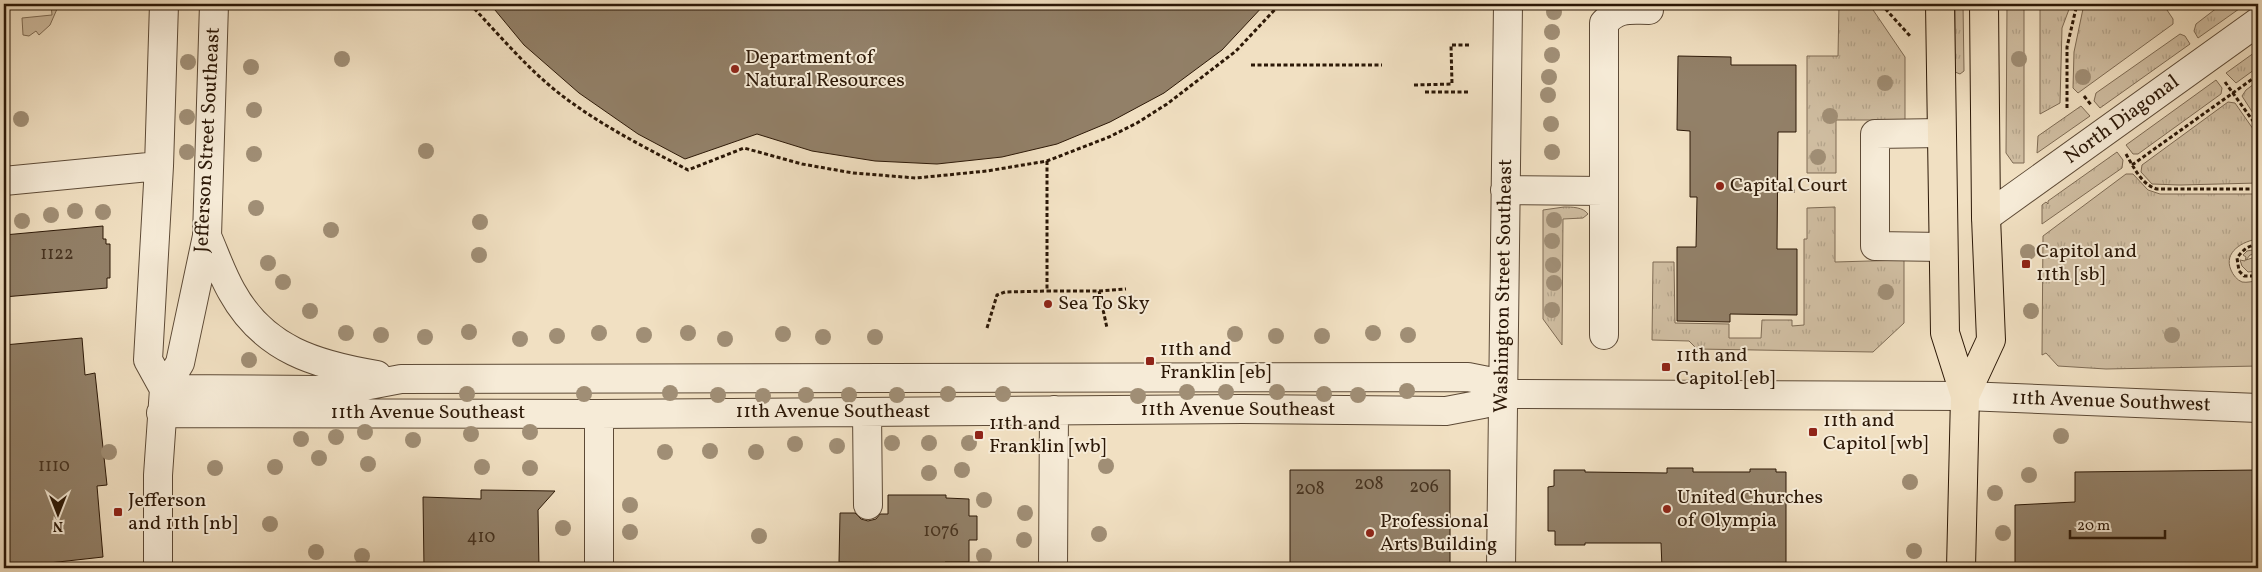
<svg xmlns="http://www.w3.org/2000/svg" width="2262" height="572" font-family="Vollkorn,serif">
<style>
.grass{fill:url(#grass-tufts);stroke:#7e6b54}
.garden{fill:#d0bea2;stroke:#7e6b54}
.building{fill:#928068;stroke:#2c1807}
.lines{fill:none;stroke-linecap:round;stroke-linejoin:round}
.minor-casing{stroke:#5d4a36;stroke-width:30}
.major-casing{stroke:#2c1807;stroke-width:30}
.path{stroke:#2c1807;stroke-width:3;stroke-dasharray:4 2.5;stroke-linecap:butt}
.minor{stroke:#f6ebd7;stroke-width:28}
.major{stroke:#f1e0c2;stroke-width:28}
.path-bridge{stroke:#2c1807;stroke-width:3;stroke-dasharray:4 2.5;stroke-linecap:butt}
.tree{fill:#a08e75}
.poi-dot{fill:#8f2418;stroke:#f6ebd7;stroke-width:2}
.labels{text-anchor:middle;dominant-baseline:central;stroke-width:4;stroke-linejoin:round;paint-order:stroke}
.number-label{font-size:18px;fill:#46321f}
.poi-label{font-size:20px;fill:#2c1807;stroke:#f6ebd7;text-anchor:start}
.street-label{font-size:20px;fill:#2c1807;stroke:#f6ebd7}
</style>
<defs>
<pattern id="grass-tufts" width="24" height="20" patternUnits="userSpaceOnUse" patternTransform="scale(1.25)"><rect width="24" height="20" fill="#d0bea2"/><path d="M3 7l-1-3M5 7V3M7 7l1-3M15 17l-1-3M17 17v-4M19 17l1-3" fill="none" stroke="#b3a38a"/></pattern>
</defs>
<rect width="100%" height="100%" fill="#f1e0c2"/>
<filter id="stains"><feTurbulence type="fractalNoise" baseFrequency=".004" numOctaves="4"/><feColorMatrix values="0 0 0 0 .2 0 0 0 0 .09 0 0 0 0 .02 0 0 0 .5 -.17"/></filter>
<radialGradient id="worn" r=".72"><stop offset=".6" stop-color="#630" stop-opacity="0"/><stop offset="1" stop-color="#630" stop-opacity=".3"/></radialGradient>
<!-- grass -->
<path class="grass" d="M 1839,4 L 1869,4 L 1905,57 L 1905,120 L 1836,120 L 1836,173 L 1807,173 L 1807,56 L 1838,56 Z
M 1955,4 L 1963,4 L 1964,71 L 1960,74 L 1955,72 Z
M 2007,4 L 2024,4 L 2024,163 L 2013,163 L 2006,153 Z
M 2040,4 L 2071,4 L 2062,28 L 2060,103 L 2040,114 Z
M 2084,4 L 2163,4 L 2173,19 L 2173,24 L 2078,93 L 2073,88 L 2074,52 Z
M 2222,4 L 2246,4 L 2198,38 L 2194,31 L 2196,24 Z
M 2180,34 L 2185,36 L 2190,44 L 2100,108 L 2094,101 L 2096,93 Z
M 2258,50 L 2258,67 L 2236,83 L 2226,73 Z
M 2216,80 L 2222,88 L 2221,94 L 2138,154 L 2133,154 L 2126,145 Z
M 2258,81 L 2258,121 L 2242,96 L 2246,90 Z
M 2228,102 L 2235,103 L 2258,136 L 2258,183 L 2180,185 L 2152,184 L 2141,172 L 2142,165 Z
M 2081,106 L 2090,116 L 2037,153 L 2038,136 Z
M 2117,152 L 2123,160 L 2122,168 L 2042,224 L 2042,205 L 2046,202 L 2048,204 L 2048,201 Z
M 2126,174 L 2133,174 L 2148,190 L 2160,194 L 2258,194 L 2258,239 C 2243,241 2223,252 2231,270 C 2233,275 2237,280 2242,282 C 2247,283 2253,281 2258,281 L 2258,366 L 2106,369 L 2058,366 L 2046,353 L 2042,355 L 2043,236 Z
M 1564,207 C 1572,207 1583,207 1588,214 L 1583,218 L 1563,219 L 1562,345 L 1543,319 L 1543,210 Z
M 1835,207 L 1835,262 L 1904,260 L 1904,323 L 1873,352 L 1697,349 L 1689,341 L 1652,340 L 1653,262 L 1674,262 L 1675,323 L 1729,324 L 1729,338 L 1761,338 L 1762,320 L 1792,320 L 1792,326 L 1804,325 L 1804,239 L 1807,239 L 1807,208 Z"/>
<!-- garden -->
<path class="garden" d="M 51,4 L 55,4 L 57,9 L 50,25 L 39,35 L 36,31 L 29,36 L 23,35 L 22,18 L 52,15 Z
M 2258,249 L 2258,253 L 2250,255 L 2246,260 L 2258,256 L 2258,271 L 2248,272 L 2242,266 L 2240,260 L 2245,261 L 2246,257 L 2243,255 L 2247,251 Z"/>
<!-- building -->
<path class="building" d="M 490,4 L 1265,4 L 1222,50 L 1164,93 L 1110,122 L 1057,144 L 1002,157 L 937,164 L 875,161 L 812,151 L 757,134 L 685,159 L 638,134 L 579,93 L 524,45 Z
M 1678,56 L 1731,57 L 1731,65 L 1796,65 L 1796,132 L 1778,132 L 1777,249 L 1797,249 L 1797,315 L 1730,314 L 1730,322 L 1677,321 L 1677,247 L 1696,247 L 1697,197 L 1690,197 L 1690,131 L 1677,130 Z
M 103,226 L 103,239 L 106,239 L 106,244 L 110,244 L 110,278 L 107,278 L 107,288 L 4,297 L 4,235 Z
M 82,338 L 85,375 L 95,373 L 107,485 L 97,486 L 103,557 L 4,568 L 4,345 Z
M 1667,468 L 1693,468 L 1693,472 L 1750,472 L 1750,469 L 1776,469 L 1776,472 L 1786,472 L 1786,568 L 1662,568 L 1661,543 L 1585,543 L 1585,545 L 1555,545 L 1555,531 L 1548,531 L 1548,487 L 1554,486 L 1554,470 L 1585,470 L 1585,472 L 1667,473 Z
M 1290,470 L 1450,470 L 1450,566 L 1290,566 Z
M 2258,470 L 2258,568 L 2015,568 L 2015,505 L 2075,502 L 2075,472 Z
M 481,490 L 555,491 L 538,510 L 539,568 L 424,568 L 423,497 L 481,499 Z
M 888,495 L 946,495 L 946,498 L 969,499 L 969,516 L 977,516 L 977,540 L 969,540 L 969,562 L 945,562 L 945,568 L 919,568 L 919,563 L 839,562 L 840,513 L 855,513 L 861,519 L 868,521 L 876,519 L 880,514 L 888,514 Z"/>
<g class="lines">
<!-- minor casing -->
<g class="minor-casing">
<path id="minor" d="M 164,4 L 159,166 L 148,360 L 164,389
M 1941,133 L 1875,134 L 1875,246 L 1943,247
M 4,181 L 159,166
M 1505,190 L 1604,191
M 1986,217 L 2258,22
M 207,236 C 215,254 222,275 232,292 C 264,350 317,365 377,375
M 1604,335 L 1604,23 C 1619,7 1629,10 1649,10
M 164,389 L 319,390 L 359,387 L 401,379 L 1468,377 L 1488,381 L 1502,394
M 867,412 L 868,505
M 161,413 L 599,414 L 1242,409 L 1446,411 L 1483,404 L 1502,394 L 1965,396 L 2258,408
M 599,414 L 599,568
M 158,568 L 158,475 L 164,389 L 180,363 L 207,236 L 214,4
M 1053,568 L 1054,410
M 1501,568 L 1508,4"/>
</g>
<!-- major casing -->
<g class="major-casing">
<path id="major" d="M 1940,4 L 1945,333 L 1965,396 L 1961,568
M 1965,396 L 1991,340 L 1986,217 L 1984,4"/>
</g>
<!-- path -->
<path class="path" d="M 1881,4 L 1910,36
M 1251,65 L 1382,65
M 2225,82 L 2258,128
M 1414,85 L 1452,84 L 1451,45 L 1469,45
M 1425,92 L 1469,92
M 2084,96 L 2092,106
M 2067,108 L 2067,47 L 2077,4
M 2126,154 C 2134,168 2142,185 2157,189 L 2258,189
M 1047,161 L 1047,291 L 1099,291 L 1107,328
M 2132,165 L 2258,75
M 1778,191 L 1797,191
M 2258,245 C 2248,245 2243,250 2237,258 L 2239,271 L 2244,276 L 2258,276
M 1099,291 L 1126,289
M 987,328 L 997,295 L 1005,292 L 1047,291"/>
<!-- minor -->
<use href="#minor" class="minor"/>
<!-- major -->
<use href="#major" class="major"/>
<!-- path-bridge -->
<path class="path-bridge" d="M 470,4 C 503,39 535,78 575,105 C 610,130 650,150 688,170 L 744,148 L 802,164 L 853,173 L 916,178 L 987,171 L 1047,161 L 1109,137 L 1137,123 L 1167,104 L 1236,51 L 1280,4"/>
</g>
<!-- trees -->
<g class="tree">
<circle cx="1554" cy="12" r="8"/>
<circle cx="1552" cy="32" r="8"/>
<circle cx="1552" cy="55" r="8"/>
<circle cx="342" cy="59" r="8"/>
<circle cx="2019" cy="59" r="8"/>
<circle cx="188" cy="62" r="8"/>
<circle cx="251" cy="67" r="8"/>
<circle cx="1549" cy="77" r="8"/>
<circle cx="2083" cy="77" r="8"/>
<circle cx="1885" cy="83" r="8"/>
<circle cx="1548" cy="95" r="8"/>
<circle cx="254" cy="110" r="8"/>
<circle cx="1830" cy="116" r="8"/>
<circle cx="187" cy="117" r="8"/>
<circle cx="21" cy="119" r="8"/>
<circle cx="1551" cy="124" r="8"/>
<circle cx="426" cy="151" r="8"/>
<circle cx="187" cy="152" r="8"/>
<circle cx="1552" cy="152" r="8"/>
<circle cx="254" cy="154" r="8"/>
<circle cx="1818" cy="157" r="8"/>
<circle cx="256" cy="208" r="8"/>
<circle cx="75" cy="211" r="8"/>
<circle cx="103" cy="212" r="8"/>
<circle cx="51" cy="215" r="8"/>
<circle cx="1554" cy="220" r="8"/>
<circle cx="22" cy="221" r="8"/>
<circle cx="480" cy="222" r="8"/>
<circle cx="331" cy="230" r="8"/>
<circle cx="1552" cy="241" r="8"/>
<circle cx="2028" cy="252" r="8"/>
<circle cx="479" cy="255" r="8"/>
<circle cx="268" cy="263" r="8"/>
<circle cx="1553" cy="265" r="8"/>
<circle cx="283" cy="282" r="8"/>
<circle cx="1554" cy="283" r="8"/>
<circle cx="1886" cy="292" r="8"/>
<circle cx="1552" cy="310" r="8"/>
<circle cx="310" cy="311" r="8"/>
<circle cx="2031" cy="311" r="8"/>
<circle cx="469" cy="332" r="8"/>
<circle cx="346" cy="333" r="8"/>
<circle cx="599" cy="333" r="8"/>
<circle cx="688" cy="333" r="8"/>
<circle cx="1373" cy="333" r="8"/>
<circle cx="783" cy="334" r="8"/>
<circle cx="1235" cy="334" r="8"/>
<circle cx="381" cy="335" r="8"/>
<circle cx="644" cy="335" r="8"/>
<circle cx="1408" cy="335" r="8"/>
<circle cx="2172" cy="335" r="8"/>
<circle cx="557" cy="336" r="8"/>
<circle cx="1276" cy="336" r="8"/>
<circle cx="1322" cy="336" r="8"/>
<circle cx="425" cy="337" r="8"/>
<circle cx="823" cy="337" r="8"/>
<circle cx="875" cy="337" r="8"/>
<circle cx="520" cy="339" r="8"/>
<circle cx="725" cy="339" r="8"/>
<circle cx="249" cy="360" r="8"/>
<circle cx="1407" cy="391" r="8"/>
<circle cx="1187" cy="392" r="8"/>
<circle cx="1226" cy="392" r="8"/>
<circle cx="1277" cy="392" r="8"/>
<circle cx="670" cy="393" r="8"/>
<circle cx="467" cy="394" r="8"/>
<circle cx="584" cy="394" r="8"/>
<circle cx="948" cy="394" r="8"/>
<circle cx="1003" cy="394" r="8"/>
<circle cx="1324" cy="394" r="8"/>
<circle cx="718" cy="395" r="8"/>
<circle cx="806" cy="395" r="8"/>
<circle cx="849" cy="395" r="8"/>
<circle cx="897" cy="395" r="8"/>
<circle cx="1358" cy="395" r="8"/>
<circle cx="763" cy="396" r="8"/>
<circle cx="1138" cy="396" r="8"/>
<circle cx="365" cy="432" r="8"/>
<circle cx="530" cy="432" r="8"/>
<circle cx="471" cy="434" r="8"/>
<circle cx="2061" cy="436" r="8"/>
<circle cx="336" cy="437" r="8"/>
<circle cx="301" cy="439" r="8"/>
<circle cx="413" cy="440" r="8"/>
<circle cx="892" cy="443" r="8"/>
<circle cx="929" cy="443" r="8"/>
<circle cx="969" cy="443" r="8"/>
<circle cx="795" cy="444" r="8"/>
<circle cx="837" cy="446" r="8"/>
<circle cx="710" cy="451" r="8"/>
<circle cx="109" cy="452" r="8"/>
<circle cx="665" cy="452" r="8"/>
<circle cx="756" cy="452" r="8"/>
<circle cx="319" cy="458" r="8"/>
<circle cx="368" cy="464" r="8"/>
<circle cx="1106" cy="466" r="8"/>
<circle cx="275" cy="467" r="8"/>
<circle cx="482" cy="467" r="8"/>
<circle cx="215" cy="468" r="8"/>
<circle cx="530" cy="468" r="8"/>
<circle cx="962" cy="470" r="8"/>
<circle cx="929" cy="473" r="8"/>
<circle cx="2029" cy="475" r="8"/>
<circle cx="1910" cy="482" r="8"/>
<circle cx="1995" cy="493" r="8"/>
<circle cx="984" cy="500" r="8"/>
<circle cx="630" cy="505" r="8"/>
<circle cx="1025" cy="513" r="8"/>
<circle cx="270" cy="524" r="8"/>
<circle cx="563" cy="528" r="8"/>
<circle cx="630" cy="532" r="8"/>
<circle cx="2003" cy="533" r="8"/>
<circle cx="1099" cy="534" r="8"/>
<circle cx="759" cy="536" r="8"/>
<circle cx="1024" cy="540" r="8"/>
<circle cx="1914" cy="551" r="8"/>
<circle cx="316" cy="552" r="8"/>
<circle cx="362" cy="556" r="8"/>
<circle cx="984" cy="556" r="8"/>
</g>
<!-- markers -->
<g class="poi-dot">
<circle cx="735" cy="69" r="5"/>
<circle cx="1720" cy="186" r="5"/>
<rect x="2021" y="259" width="10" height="10" rx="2.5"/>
<circle cx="1048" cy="304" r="5"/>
<rect x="1145" y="356" width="10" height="10" rx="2.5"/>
<rect x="1661" y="362" width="10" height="10" rx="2.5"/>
<rect x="1808" y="427" width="10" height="10" rx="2.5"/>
<rect x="974" y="430" width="10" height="10" rx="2.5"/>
<circle cx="1667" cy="509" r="5"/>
<rect x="113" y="507" width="10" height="10" rx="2.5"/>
<circle cx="1370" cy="533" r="5"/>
</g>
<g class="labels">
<!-- number labels -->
<g class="number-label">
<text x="57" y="254">1122</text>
<text x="54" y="466">1110</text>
<text x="1369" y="484">208</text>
<text x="1424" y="487">206</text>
<text x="1310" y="489">208</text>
<text x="941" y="531">1076</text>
<text x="481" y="537">410</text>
</g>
<!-- poi labels -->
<g class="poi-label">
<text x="745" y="58">Department of<tspan x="745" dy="23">Natural Resources</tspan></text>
<text x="1730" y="186">Capital Court</text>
<text x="2036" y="252">Capitol and<tspan x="2036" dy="23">11th [sb]</tspan></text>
<text x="1058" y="304">Sea To Sky</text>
<text x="1160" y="350">11th and<tspan x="1160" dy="23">Franklin [eb]</tspan></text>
<text x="1676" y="356">11th and<tspan x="1676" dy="23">Capitol [eb]</tspan></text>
<text x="1823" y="421">11th and<tspan x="1823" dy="23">Capitol [wb]</tspan></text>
<text x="989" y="424">11th and<tspan x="989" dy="23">Franklin [wb]</tspan></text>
<text x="1677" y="498">United Churches<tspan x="1677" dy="23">of Olympia</tspan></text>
<text x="128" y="501">Jefferson<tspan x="128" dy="23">and 11th [nb]</tspan></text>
<text x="1380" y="522">Professional<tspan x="1380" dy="23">Arts Building</tspan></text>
</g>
<!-- street labels -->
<g class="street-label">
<text transform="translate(2122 120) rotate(-36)">North Diagonal</text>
<text transform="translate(208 140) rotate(-87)">Jefferson Street Southeast</text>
<text transform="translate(1504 286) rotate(-89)">Washington Street Southeast</text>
<text transform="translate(2111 402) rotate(2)">11th Avenue Southwest</text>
<text x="1238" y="410">11th Avenue Southeast</text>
<text x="833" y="412">11th Avenue Southeast</text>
<text x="428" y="413">11th Avenue Southeast</text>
</g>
</g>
<!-- margin -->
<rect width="2262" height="572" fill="none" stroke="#f1e0c2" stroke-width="20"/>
<rect x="5" y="5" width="2252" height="562" fill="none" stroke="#2c1807" stroke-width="2.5"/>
<rect x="10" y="10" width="2242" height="552" fill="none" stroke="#2c1807"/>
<!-- north arrow -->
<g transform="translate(58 514) rotate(180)" stroke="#f6ebd7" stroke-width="4" paint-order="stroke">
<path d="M0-4L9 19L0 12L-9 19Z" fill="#2c1807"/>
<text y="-8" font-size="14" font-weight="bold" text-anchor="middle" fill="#2c1807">N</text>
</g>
<!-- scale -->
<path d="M2070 530v8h95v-8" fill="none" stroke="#2c1807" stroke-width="2.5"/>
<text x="2077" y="530" font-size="15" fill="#2c1807" stroke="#f6ebd7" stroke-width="4" paint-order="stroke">20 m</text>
<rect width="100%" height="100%" filter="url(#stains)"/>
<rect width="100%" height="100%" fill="url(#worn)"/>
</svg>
